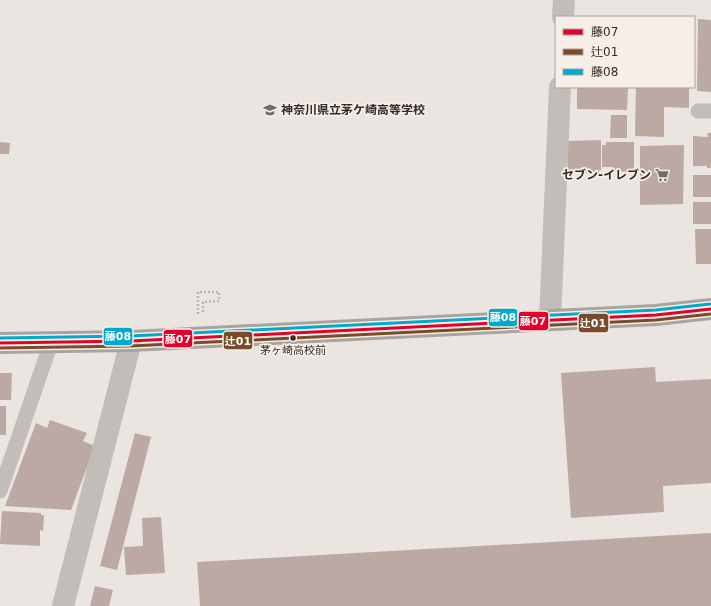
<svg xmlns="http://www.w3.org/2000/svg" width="711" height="606" font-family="'DejaVu Sans','Noto Sans JP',sans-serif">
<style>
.building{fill:#bca9a4}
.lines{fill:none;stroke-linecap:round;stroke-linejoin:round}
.path{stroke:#bcb6b2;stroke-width:2.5;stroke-dasharray:2 2;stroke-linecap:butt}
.lane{stroke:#c3bdb9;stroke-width:15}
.street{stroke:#c3bdb9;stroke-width:22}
.highway{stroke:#a9a49f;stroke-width:22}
.bus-1-casing{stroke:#f7efe7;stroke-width:6}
.bus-2-casing{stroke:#f7efe7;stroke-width:6}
.bus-3-casing{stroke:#f7efe7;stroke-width:6}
.bus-1{stroke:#e4002b;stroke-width:3}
.bus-2{stroke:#7a4b2a;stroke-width:3}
.bus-3{stroke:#00a9ce;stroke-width:3}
.bus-dot{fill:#332b28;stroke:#f7efe7;stroke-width:1.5}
.labels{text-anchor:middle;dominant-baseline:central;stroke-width:3.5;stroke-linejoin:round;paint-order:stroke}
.bus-label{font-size:11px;fill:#332b28;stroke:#f7efe7}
.poi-label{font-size:12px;font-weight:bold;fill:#332b28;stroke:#f7efe7;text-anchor:start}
.line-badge{stroke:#f7efe7;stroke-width:1.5}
.badge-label{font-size:11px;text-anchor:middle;font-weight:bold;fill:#fff}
</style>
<rect width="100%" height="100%" fill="#eae5e0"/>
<!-- building -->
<path class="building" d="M 698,19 L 711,20 L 711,92 L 697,91 Z
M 577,87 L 628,87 L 627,110 L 577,109 Z
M 636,87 L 689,87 L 689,108 L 664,107 L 664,137 L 635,136 Z
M 611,115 L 627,115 L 627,138 L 610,138 Z
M 707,133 L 711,133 L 711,168 L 707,168 L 707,166 L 693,166 L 693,136 L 708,137 Z
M 601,140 L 601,170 L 599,170 L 599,174 L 568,172 L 568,141 Z
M 0,142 L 10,143 L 9,154 L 0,154 Z
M 606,142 L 634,142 L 634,172 L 613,171 L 613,167 L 602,167 L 602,145 L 606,145 Z
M 684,145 L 683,204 L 640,205 L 640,146 Z
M 693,175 L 711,175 L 711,197 L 693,197 Z
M 693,202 L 711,202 L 711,224 L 693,224 Z
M 695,229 L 711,229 L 711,264 L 696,264 Z
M 655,367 L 656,382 L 711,379 L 711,483 L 663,486 L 664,512 L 571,518 L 561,373 Z
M 0,373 L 12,373 L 11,400 L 0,400 Z
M 0,406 L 6,406 L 6,435 L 0,435 Z
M 50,420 L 87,433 L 83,441 L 95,446 L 71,510 L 5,506 L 36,423 L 47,428 Z
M 135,433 L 151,437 L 117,570 L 100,566 Z
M 2,511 L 41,513 L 41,515 L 44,515 L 43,531 L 40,530 L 40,546 L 0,544 Z
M 161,517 L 165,573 L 126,575 L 124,547 L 143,546 L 142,518 Z
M 711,533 L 711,606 L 200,606 L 197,562 Z
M 95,586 L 113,590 L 109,606 L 90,606 Z"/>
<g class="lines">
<!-- path -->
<path class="path" d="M 198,314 L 198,292 L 219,292 L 219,301 L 203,302 L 203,314"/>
<!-- lane -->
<path class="lane" d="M 698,111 L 711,111
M 0,491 L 51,343"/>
<!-- street -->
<path class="street" d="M 563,17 L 564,0
M 550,320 L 560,87
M 63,606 L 131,341"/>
<!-- highway -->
<path class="highway" d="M 0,343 L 131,341 L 656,315 L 711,309"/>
<!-- bus-1 casing -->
<g class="bus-1-casing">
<path id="bus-1" d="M 0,343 L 131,341 L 656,315 L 711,309"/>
</g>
<!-- bus-2 casing -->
<g class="bus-2-casing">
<path id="bus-2" d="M 0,348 L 131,346 L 656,320 L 711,314"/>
</g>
<!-- bus-3 casing -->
<g class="bus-3-casing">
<path id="bus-3" d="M 0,338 L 131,336 L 656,310 L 710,304"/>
</g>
<!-- bus-1 -->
<use href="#bus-1" class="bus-1"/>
<!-- bus-2 -->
<use href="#bus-2" class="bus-2"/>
<!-- bus-3 -->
<use href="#bus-3" class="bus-3"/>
</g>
<!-- icons -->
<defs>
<g id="school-bare" transform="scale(1.08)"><path d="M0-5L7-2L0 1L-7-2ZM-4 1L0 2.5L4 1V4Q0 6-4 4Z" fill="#736c68" stroke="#f7efe7" stroke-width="2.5" paint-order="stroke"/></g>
<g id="supermarket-bare" transform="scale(1.08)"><path d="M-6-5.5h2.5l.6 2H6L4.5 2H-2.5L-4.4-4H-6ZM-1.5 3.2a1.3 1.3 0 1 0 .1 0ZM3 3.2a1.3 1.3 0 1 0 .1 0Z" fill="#736c68" stroke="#f7efe7" stroke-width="2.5" paint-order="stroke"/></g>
</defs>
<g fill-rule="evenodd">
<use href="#school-bare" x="270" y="110"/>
<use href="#supermarket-bare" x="662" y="175"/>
</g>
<!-- markers -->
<circle class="bus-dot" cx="293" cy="338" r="3.5"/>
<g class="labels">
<!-- bus labels -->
<g class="bus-label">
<text x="293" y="350">茅ヶ崎高校前</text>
</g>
<!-- poi labels -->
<g class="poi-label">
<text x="281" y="110">神奈川県立茅ケ崎高等学校</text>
<text x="651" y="175" text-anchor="end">セブン-イレブン</text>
</g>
</g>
<g class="line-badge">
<rect x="488" y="308" width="30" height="19" rx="4" fill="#00a9ce"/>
<rect x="518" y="311" width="31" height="20" rx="4" fill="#e4002b"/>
<rect x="578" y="313" width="31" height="20" rx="4" fill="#7a4b2a"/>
<rect x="103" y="327" width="30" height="19" rx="4" fill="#00a9ce"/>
<rect x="163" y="329" width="30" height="19" rx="4" fill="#e4002b"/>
<rect x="223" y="331" width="30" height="19" rx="4" fill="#7a4b2a"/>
</g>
<g class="badge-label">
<text x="503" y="321">藤08</text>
<text x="533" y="325">藤07</text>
<text x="593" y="327">辻01</text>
<text x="118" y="340">藤08</text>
<text x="178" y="343">藤07</text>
<text x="238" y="345">辻01</text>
</g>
<!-- legend -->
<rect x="555" y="16" width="140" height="72" fill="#f7efe7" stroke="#a9a19b"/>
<rect x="563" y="29" width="20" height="6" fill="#e4002b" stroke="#a9a19b"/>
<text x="591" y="36" font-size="12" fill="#332b28">藤07</text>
<rect x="563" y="49" width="20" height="6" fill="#7a4b2a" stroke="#a9a19b"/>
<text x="591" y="56" font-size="12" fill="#332b28">辻01</text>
<rect x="563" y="69" width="20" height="6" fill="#00a9ce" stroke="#a9a19b"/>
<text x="591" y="76" font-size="12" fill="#332b28">藤08</text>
</svg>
